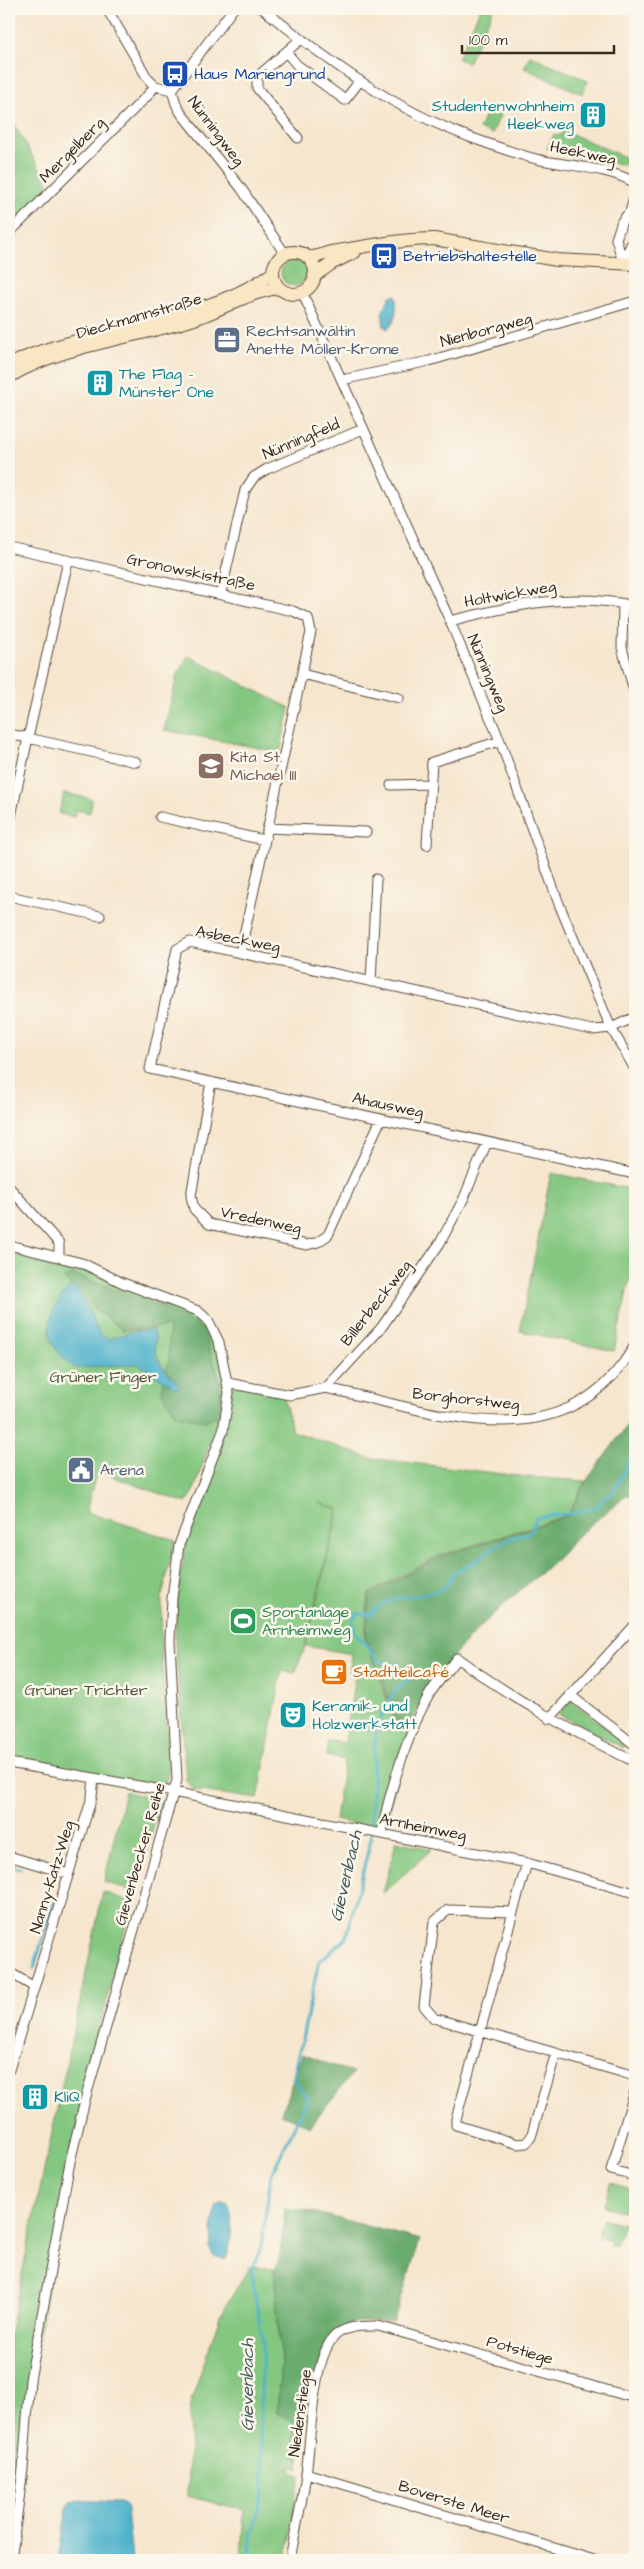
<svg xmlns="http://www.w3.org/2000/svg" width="644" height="2569" font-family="'Architects Daughter',sans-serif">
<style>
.green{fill:#84c780;stroke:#60784f}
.forest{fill:#6bac6e;stroke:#536b46}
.water{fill:#4db2cb;stroke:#446e74}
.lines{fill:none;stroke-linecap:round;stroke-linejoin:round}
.stream{stroke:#4db2cb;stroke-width:3}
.street-casing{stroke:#574638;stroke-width:11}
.secondary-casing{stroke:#574638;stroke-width:14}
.street{stroke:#fff;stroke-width:9}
.secondary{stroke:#f9e7c3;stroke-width:12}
.labels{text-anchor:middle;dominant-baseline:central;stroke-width:5;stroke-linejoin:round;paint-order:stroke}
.transit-label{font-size:16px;fill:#164399;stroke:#fbf7ec;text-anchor:start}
.culture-label{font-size:16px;fill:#0d838f;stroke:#fbf7ec;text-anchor:start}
.street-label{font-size:16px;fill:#3b2a1e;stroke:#fbf7ec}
.service-label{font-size:16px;fill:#4e5e75;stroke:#fbf7ec;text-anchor:start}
.education-label{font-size:16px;fill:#785e54;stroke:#fbf7ec;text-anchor:start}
.park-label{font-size:16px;fill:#51593b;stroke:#fbf7ec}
.leisure-label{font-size:16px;fill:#27864d;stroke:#fbf7ec;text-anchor:start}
.food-label{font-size:16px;fill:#c56008;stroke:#fbf7ec;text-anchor:start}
.water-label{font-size:18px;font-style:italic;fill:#415a5b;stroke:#fbf7ec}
</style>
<rect width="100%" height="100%" fill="#fbf7ec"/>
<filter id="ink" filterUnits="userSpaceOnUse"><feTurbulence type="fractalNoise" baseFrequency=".02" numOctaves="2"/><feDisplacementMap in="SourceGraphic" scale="10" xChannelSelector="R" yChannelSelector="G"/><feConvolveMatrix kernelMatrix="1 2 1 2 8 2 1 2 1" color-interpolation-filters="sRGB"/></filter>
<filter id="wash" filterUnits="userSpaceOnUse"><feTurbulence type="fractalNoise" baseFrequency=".0096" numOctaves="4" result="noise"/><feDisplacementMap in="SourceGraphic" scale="20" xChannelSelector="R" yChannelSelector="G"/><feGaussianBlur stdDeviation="1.12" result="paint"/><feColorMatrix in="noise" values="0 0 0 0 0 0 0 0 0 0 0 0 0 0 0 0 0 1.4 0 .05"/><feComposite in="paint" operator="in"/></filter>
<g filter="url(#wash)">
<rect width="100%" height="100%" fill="#f6e6ce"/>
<!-- green -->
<path class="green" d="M 480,9 L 492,9 L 492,12 L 468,63 L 458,59 Z
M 530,55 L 588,81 L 582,94 L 524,68 Z
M 490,104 L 491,109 L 500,108 L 500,115 L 492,134 L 479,129 Z
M 9,116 L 50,186 L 9,227 Z
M 563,130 L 631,160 L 624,165 L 547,149 L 554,134 L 560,136 Z
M281 273a13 13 0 1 1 26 0a13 13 0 1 1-26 0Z
M 188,656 L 290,708 L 280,752 L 164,730 L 178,673 Z
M 64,793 L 92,799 L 90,813 L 76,810 L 74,817 L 59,814 Z
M 551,1173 L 635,1190 L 635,1255 L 614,1351 L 520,1331 Z
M 9,1252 L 59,1259 L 78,1266 L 195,1314 L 211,1328 L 226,1379 L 218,1419 L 193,1493 L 186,1503 L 97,1471 L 86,1512 L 175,1540 L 162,1597 L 161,1640 L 169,1769 L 165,1784 L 124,1781 L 9,1756 Z
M 232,1382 L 283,1394 L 292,1431 L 370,1458 L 528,1477 L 585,1481 L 568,1515 L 436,1557 L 368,1594 L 365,1638 L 394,1720 L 410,1726 L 384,1830 L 335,1820 L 344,1760 L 326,1756 L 328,1741 L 345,1743 L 355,1676 L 349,1675 L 352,1654 L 306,1646 L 339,1509 L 318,1502 L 338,1509 L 304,1650 L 295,1673 L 282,1671 L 258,1799 L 194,1790 L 186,1780 L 175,1642 L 177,1600 L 185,1547 L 216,1449 Z
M 570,1700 L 626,1743 L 623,1748 L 558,1714 Z
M 125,1791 L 161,1802 L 135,1892 L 104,1882 Z
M 396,1841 L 432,1849 L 383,1893 L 396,1842 Z
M 103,1892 L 132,1902 L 87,2078 L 25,2406 L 20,2475 L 9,2536 L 9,2335 Z
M 610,2183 L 631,2189 L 624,2212 L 604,2206 Z
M 603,2219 L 624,2224 L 616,2247 L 609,2246 L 610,2241 L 597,2238 Z
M 250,2266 L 274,2269 L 281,2363 L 277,2413 L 294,2421 L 294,2455 L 300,2460 L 298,2469 L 291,2466 L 292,2472 L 300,2476 L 286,2560 L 241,2560 L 244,2510 L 187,2496 L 191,2401 L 220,2316 Z"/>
<!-- forest -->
<path class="forest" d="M 75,1275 L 160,1306 L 203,1329 L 220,1382 L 224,1413 L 205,1421 L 176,1415 L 161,1391 L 169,1360 L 169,1327 L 123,1330 L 99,1313 L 63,1278 Z
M 635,1415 L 635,1498 L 627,1495 C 611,1509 593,1522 577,1536 C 570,1543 565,1552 557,1559 C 496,1611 445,1650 410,1725 L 395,1719 L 366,1637 L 369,1595 L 437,1558 L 568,1516 L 586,1481 Z
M 302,2054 L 353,2073 L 310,2126 L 281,2114 Z
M 285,2208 L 306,2210 L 420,2240 L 393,2322 L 356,2322 L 330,2337 L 312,2397 L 300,2460 L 294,2455 L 294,2421 L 277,2413 L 281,2363 L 274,2269 L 281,2253 Z"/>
<!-- water -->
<path class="water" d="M 395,295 C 398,304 396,323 388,329 L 384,327 L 382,313 L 390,296 Z
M 73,1286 L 79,1291 L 100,1335 L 108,1339 L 134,1331 L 153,1330 C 157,1338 154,1346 156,1354 C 160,1366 171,1376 180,1386 L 177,1389 L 138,1364 L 76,1368 C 65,1361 52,1348 50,1334 C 48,1317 59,1294 73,1286 Z
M 222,2202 L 228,2204 C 234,2213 232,2251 225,2260 L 212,2255 L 210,2248 L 215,2206 Z
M 78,2500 L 120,2502 L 125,2504 L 127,2511 L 132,2560 L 59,2560 L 67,2508 L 71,2502 Z"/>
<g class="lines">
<!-- stream -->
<path class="stream" d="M 9,1865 L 21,1869
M 34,1968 L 55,1897
M 252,2560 L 251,2535 L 264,2491 L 260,2423 L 263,2344 L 251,2270 L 261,2248 L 271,2175 L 308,2098 L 293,2080 L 319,1961 L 346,1939 L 371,1839 L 374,1748 L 378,1723 L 394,1692 L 408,1680 L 408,1674 L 402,1668 L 379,1661 L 355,1632 L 352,1620 L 358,1613 L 371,1615 C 386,1591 422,1601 445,1587 C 450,1583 451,1575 456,1571 C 461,1568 468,1567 473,1563 C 490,1550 509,1535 530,1533 L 536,1518 C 548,1515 557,1515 569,1514 C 576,1514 587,1508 597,1507 L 606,1496 L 613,1493 L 635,1449"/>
</g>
</g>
<g filter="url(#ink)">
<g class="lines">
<!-- street casing -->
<g class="street-casing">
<path id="street" d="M 107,9 L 148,79 L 155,86 L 172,90
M 263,9 C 328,61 395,111 475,139 C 495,146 516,154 536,159 C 566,166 609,167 635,183
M 286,52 L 297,65 L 345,100 L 359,82
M 172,90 L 176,104 L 181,113 L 241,188 L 285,254
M 172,90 L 233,9
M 298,138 L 257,88 L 257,77 L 301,39
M 9,233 L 148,95 L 155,86
M 623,262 L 616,239 L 622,221 L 630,212 L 635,195
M 623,262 L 634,238 L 630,212
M 302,292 L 450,621 L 500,741 L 559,904 L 611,1028 L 635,1069
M 342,380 L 429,361 L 635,301
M 9,547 L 293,611 L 308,618 L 311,632 L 240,953
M 68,561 L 28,738 L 136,762
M 221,593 L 245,490 L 254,477 L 267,469 L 363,429
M 623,604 L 622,648 L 635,694
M 450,621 C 515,605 567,592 635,606
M 302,674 L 399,698
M 9,734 L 28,738 L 9,825
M 391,785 L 431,784
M 160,817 L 264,840
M 267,828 L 366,832
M 427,845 L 432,762 L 500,741
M 9,896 L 100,916
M 371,982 L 376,879
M 635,1017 L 611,1028 L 592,1030 L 190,942 L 177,949 L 150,1069 L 635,1174
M 211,1082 L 191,1196 L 194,1209 L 209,1224 L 307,1245 L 318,1242 L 328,1235 L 381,1119
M 9,1187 L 59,1243 L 59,1257
M 9,1245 L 82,1263 L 123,1283 L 198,1311 L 208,1320 L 219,1342 L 229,1393 L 223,1431 L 179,1545 L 172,1598 L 170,1641 L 177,1780 L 85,2100 L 70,2162 L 30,2380 L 23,2469 L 11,2560
M 228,1383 L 290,1395 L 326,1388 L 381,1328 L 440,1243 L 464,1198 L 487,1142
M 326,1388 C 435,1411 564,1467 635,1345
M 570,1695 L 635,1745
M 549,1719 L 635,1625
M 9,1763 L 173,1792 L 527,1863 L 635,1893
M 382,1834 C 387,1797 410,1728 429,1695 C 437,1682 448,1670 457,1658 C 513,1699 572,1731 635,1762
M 9,1856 L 68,1874
M 527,1863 L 513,1912 L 448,1910 L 434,1922 L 424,2006 L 434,2018 L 635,2076
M 513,1912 L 456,2119 L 456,2125 L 518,2144 L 526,2143 L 531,2137 L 556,2053
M 9,1972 L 34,1987
M 9,2070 L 92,1797 L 94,1778
M 635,2091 L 611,2170 L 635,2176
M 306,2473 L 594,2560
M 290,2560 C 295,2531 302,2503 306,2474 C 311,2440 312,2365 332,2339 C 343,2325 362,2326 378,2326 L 635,2398"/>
</g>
<!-- secondary casing -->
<g class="secondary-casing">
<path id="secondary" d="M273 273a21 21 0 1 1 42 0a21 21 0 1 1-42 0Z
M 307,257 C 318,258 326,252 337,251 C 369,246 402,239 434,239 L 557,260 L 635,264
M 314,276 L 331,264 L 355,252
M 9,366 C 32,352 58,346 84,339 C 146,322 219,311 273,273
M 9,377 C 61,345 135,338 194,319 C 222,310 250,291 279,288"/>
</g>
<!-- street -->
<use href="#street" class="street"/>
<!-- secondary -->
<use href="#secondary" class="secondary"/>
</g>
</g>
<!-- icons -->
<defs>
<g id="bus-square" transform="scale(1.4375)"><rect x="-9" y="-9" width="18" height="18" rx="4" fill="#1a4fb4" stroke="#fbf7ec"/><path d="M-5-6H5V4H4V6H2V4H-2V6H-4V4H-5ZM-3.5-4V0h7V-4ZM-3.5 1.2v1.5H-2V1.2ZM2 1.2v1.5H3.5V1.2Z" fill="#fff"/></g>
<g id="building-square" transform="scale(1.4375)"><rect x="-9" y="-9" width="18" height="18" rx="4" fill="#0f9aa8" stroke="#fbf7ec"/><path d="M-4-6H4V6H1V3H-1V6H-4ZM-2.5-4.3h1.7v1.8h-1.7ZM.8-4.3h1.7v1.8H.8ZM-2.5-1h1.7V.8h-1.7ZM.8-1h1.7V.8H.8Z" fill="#fff"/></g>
<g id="office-square" transform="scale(1.4375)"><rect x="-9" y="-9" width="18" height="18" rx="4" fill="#5c6f8a" stroke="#fbf7ec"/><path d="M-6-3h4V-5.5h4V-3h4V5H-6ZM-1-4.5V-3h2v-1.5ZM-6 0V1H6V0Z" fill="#fff"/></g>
<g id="school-square" transform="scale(1.4375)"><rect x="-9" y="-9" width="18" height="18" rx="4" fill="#8d6e63" stroke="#fbf7ec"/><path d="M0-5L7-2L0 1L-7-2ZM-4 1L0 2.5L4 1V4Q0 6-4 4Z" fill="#fff"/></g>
<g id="civic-square" transform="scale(1.4375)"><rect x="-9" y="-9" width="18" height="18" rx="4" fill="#5c6f8a" stroke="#fbf7ec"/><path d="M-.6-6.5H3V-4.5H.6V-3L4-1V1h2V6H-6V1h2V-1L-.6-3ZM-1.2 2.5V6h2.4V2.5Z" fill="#fff"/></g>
<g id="stadium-square" transform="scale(1.4375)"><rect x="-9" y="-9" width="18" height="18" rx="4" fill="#2e9e5b" stroke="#fbf7ec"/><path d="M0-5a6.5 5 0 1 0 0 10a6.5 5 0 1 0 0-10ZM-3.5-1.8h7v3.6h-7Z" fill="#fff"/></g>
<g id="cafe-square" transform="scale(1.4375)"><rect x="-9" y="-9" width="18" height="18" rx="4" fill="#e8710a" stroke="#fbf7ec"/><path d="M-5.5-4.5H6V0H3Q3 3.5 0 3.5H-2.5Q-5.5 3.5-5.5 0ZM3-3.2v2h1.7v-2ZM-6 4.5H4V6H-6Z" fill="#fff"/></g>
<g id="theatre-square" transform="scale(1.4375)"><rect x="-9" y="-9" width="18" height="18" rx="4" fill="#0f9aa8" stroke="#fbf7ec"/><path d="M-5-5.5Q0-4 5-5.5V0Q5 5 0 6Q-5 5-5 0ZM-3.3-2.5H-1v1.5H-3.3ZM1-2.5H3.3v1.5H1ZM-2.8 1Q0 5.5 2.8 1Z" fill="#fff"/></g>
</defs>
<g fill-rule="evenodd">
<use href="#bus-square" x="175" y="74"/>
<use href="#building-square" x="593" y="115"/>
<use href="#bus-square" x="384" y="256"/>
<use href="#office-square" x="227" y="340"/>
<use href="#building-square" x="100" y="383"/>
<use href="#school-square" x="211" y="766"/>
<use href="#civic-square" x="81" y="1470"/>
<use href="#stadium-square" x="243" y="1621"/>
<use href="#cafe-square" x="334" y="1672"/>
<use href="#theatre-square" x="293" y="1715"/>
<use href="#building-square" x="35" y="2097"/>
</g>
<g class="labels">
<!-- transit labels -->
<g class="transit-label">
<text x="194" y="74">Haus Mariengrund</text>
<text x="403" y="256">Betriebshaltestelle</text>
</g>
<!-- culture labels -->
<g class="culture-label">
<text x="574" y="106" text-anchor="end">Studentenwohnheim<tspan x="574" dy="18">Heekweg</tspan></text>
<text x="119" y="374">The Flag -<tspan x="119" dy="18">Münster One</tspan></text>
<text x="312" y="1706">Keramik- und<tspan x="312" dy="18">Holzwerkstatt</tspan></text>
<text x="54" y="2097">KliQ</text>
</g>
<!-- street labels -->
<g class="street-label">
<text transform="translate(216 131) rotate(53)">Nünningweg</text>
<text transform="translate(72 150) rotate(-45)">Mergelberg</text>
<text transform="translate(583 153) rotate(12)">Heekweg</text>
<text transform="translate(139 316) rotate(-16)">Dieckmannstraße</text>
<text transform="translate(486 330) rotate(-15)">Nienborgweg</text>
<text transform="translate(301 439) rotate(-23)">Nünningfeld</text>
<text transform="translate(191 572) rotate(12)">Gronowskistraße</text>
<text transform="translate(510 594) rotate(-10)">Holtwickweg</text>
<text transform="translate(488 673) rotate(67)">Nünningweg</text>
<text transform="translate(238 939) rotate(11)">Asbeckweg</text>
<text transform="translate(388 1105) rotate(12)">Ahausweg</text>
<text transform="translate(261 1220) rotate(12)">Vredenweg</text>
<text transform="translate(376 1303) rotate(-52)">Billerbeckweg</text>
<text transform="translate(466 1399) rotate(6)">Borghorstweg</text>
<text transform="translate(423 1827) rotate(11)">Arnheimweg</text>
<text transform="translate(140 1854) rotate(-74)">Gievenbecker Reihe</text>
<text transform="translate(52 1877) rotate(-73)">Nanny-Katz-Weg</text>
<text transform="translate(520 2350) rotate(16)">Potstiege</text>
<text transform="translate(300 2413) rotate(-82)">Niedenstiege</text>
<text transform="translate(454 2502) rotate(17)">Boverste Meer</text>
</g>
<!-- service labels -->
<g class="service-label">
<text x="246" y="331">Rechtsanwältin<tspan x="246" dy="18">Anette Möller-Krome</tspan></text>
<text x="100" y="1470">Arena</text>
</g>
<!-- education labels -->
<g class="education-label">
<text x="230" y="757">Kita St.<tspan x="230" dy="18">Michael III</tspan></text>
</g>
<!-- park labels -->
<g class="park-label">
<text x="103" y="1377">Grüner Finger</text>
<text x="86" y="1690">Grüner Trichter</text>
</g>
<!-- leisure labels -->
<g class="leisure-label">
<text x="262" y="1612">Sportanlage<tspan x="262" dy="18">Arnheimweg</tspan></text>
</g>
<!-- food labels -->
<g class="food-label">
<text x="353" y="1672">Stadtteilcafé</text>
</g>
<!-- water labels -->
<g class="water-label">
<text transform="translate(346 1876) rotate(-77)">Gievenbach</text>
<text transform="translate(247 2385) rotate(-90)">Gievenbach</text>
</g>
</g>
<!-- margin -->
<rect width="644" height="2569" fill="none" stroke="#fbf7ec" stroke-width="30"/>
<!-- scale -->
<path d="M462 45v8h152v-8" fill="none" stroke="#3b2a1e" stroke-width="2.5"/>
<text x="469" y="45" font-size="15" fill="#3b2a1e" stroke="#fbf7ec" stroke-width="4" paint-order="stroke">100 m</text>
</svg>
